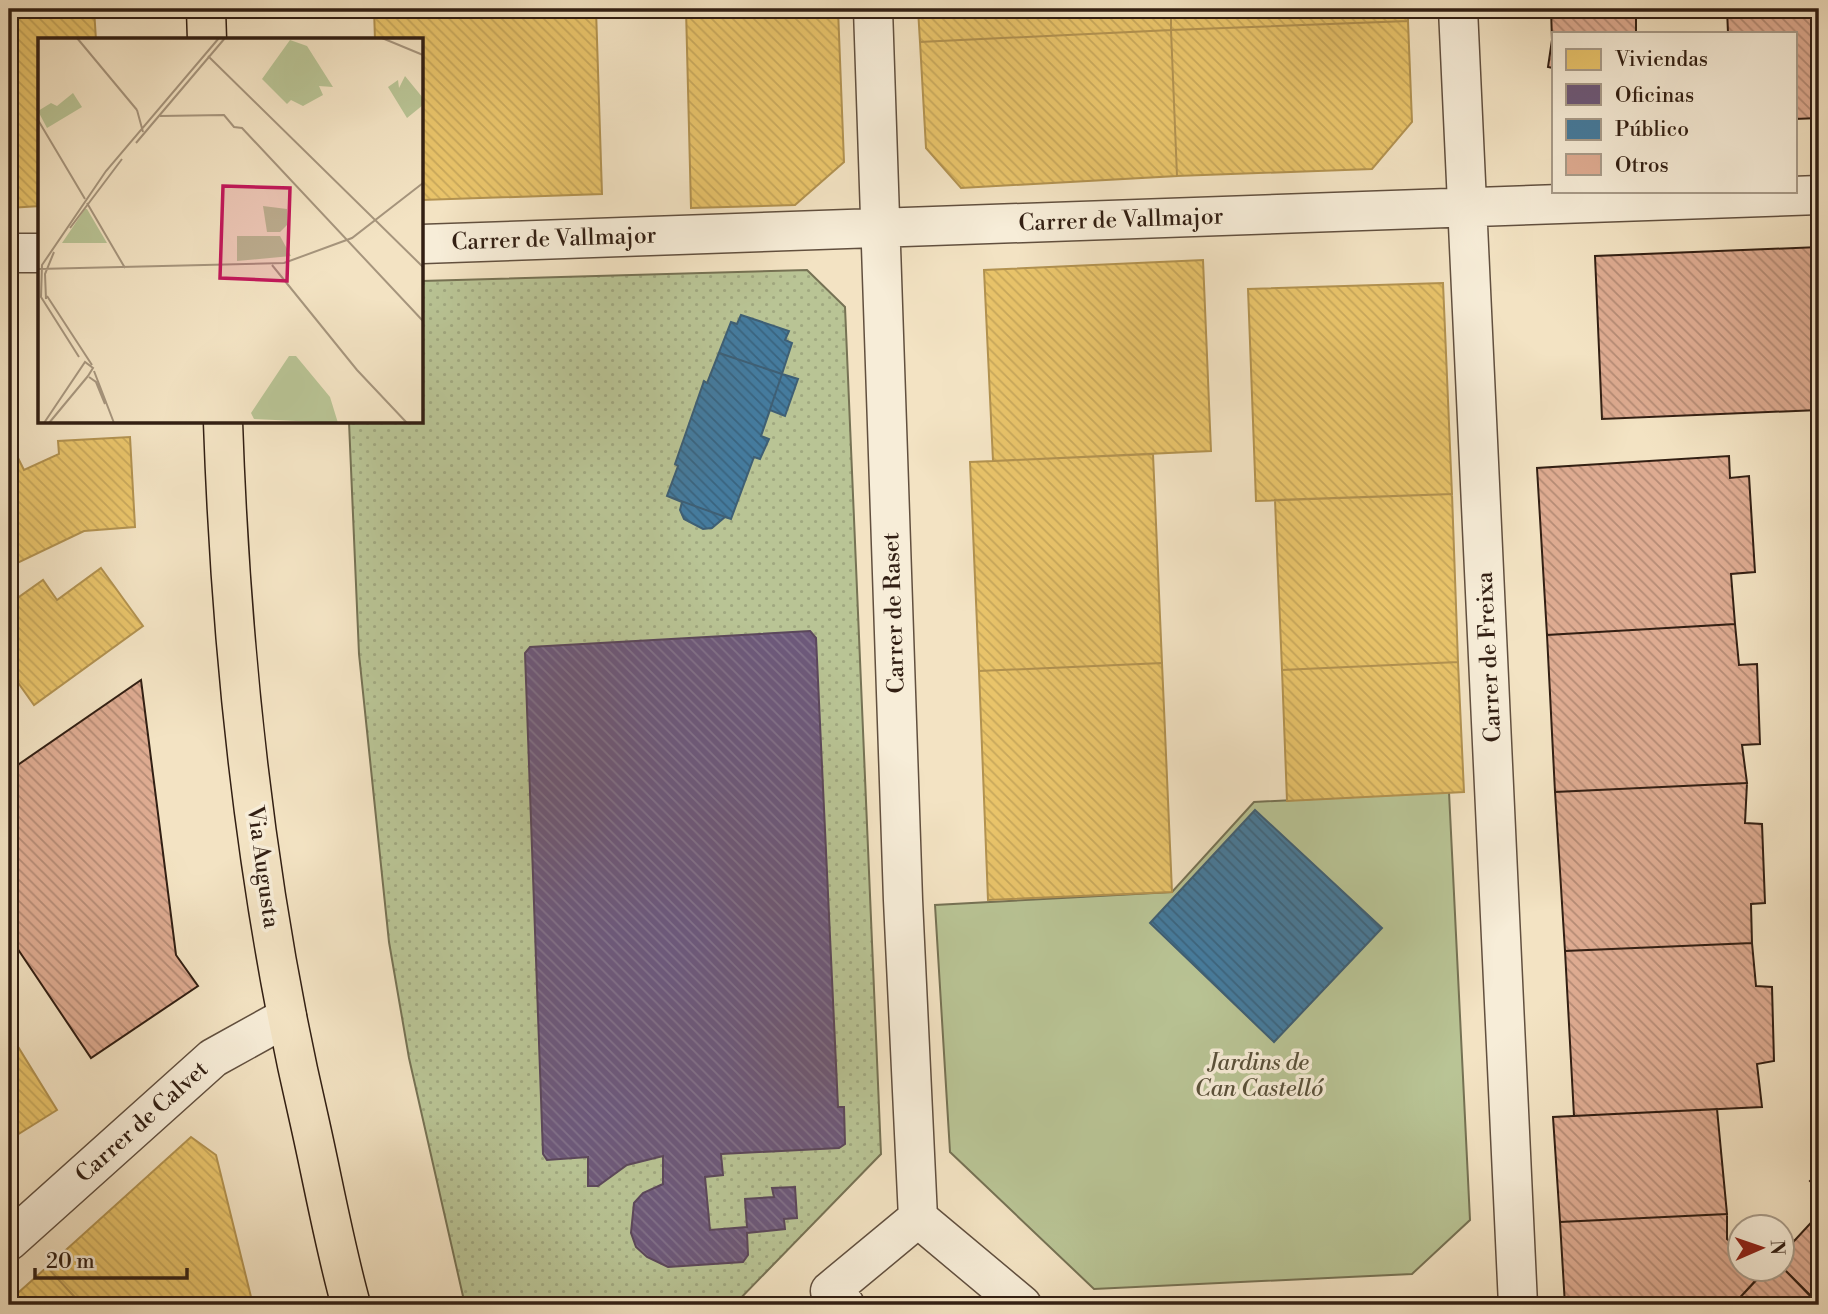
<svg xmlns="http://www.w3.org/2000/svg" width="1828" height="1314" font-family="'Libre Bodoni',serif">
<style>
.grass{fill:url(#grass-dots);stroke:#767254;stroke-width:2}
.green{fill:#b9c495;stroke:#767254;stroke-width:2}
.homes{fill:url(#homes-back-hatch);stroke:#b29250;stroke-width:2}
.offices{fill:url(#offices-back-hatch);stroke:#5b485b;stroke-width:2}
.public{fill:url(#public-back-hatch);stroke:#3f5f74;stroke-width:2}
.building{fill:url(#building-back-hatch);stroke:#321f13;stroke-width:2}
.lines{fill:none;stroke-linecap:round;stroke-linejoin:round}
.minor-casing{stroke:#62503f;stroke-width:41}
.major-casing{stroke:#321f13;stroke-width:41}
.minor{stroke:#f7edd8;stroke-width:38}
.major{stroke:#f3e3c3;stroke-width:38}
.labels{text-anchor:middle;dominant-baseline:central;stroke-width:7;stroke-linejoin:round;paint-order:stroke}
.street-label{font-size:23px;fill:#321f13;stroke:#f7edd8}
.park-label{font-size:23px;font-style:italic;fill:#5a513a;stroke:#f7edd8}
.inset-road{fill:none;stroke:#a6957d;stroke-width:2}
.view{fill:#c2185b;fill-opacity:0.15;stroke:#c2185b;stroke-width:3.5}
.inset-edge{fill:none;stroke:#321f13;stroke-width:3.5}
</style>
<defs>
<pattern id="grass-dots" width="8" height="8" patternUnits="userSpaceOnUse" patternTransform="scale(1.75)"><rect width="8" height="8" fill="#b9c495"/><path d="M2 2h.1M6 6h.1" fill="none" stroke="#a0a880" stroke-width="1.8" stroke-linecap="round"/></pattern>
<pattern id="homes-back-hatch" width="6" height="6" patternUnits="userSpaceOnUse" patternTransform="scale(1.75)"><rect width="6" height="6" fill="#e9c46a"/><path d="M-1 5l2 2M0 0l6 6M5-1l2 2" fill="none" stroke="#c8a85b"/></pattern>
<pattern id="offices-back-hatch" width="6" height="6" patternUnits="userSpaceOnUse" patternTransform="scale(1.75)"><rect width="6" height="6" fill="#6d597a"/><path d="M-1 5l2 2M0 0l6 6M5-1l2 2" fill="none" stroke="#82728a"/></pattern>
<pattern id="public-back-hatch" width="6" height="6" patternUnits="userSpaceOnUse" patternTransform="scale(1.75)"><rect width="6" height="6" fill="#457b9d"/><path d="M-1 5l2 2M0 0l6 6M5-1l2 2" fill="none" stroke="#3a647f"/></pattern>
<pattern id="building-back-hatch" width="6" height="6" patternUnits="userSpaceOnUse" patternTransform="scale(1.75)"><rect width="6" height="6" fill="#deab91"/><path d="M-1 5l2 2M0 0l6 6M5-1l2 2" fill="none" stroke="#b58b75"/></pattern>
</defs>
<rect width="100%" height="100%" fill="#f3e3c3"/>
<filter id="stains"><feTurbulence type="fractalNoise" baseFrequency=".00286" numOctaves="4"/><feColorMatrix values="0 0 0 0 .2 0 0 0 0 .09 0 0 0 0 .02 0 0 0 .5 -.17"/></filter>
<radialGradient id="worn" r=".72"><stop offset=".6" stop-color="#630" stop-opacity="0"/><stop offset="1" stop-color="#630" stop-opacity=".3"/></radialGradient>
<!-- grass -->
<path class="grass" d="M 807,270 L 845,307 L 881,1154 L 734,1305 L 465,1305 L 409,1058 L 389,942 L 359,654 L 349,422 L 422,422 L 422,281 Z"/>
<!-- green -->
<path class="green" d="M 1449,792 L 1470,1220 L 1412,1274 L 1094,1289 L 950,1152 L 935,905 L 1172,892 L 1254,802 Z"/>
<!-- homes -->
<path class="homes" d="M 9,9 L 94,9 L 96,40 L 40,40 L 40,206 L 9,208 Z
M 374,9 L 596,9 L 602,194 L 422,200 L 422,40 L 375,40 Z
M 686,9 L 838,9 L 844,162 L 795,205 L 691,208 Z
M 918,9 L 1171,9 L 1171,30 L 920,42 Z
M 1171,9 L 1408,9 L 1408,21 L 1171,30 Z
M 1408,21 L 1412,122 L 1372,169 L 1177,176 L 1171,30 Z
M 1171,30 L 1177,176 L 961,188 L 926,148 L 920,42 Z
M 1203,260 L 1211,451 L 993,461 L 984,270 Z
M 1443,283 L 1452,494 L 1256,501 L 1248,289 Z
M 130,437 L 135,527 L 84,531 L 9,567 L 9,463 L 18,458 L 24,470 L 59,454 L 58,441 Z
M 1153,454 L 1162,663 L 979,671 L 970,462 Z
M 1452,494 L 1458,662 L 1282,670 L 1275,500 Z
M 101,568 L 143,626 L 34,705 L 9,670 L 9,588 L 16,599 L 43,580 L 57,600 Z
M 1458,662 L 1464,792 L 1287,801 L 1282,670 Z
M 1162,663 L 1172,892 L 988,900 L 979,671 Z
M 9,1032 L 57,1110 L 9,1140 Z
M 191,1137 L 216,1155 L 253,1305 L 82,1305 L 47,1267 Z
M 47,1267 L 82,1305 L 9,1305 L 9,1301 Z"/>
<!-- offices -->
<path class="offices" d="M 810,631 L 816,638 L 838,1107 L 844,1107 L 845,1144 L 839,1148 L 721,1154 L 723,1175 L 705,1177 L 710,1230 L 747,1227 L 745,1199 L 774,1197 L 772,1188 L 795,1187 L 797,1218 L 784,1219 L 785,1229 L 747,1233 L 748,1255 L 743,1262 L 668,1267 L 647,1257 L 636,1247 L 631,1233 L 634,1203 L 643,1193 L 663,1184 L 663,1156 L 627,1165 L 598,1186 L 588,1186 L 588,1157 L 547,1160 L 543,1154 L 525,653 L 530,647 Z"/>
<!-- public -->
<path class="public" d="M 741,315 L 789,331 L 785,340 L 792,343 L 782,374 L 798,379 L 785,416 L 770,410 L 761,436 L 769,439 L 760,459 L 754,457 L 731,519 L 725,517 L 712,528 L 703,529 L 684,519 L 680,510 L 682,502 L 667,496 L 678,466 L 675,464 L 704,381 L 707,383 L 731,322 L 737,324 Z
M 719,353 L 782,374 L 761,436 L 769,439 L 760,459 L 754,457 L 731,519 L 667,496 L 678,466 L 675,464 L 704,381 L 707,383 Z
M 1255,810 L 1382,928 L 1274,1042 L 1150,923 Z"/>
<!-- building -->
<path class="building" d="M 1551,9 L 1636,9 L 1636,33 L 1553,33 L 1553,68 L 1548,67 L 1552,40 Z
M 1727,9 L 1819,9 L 1819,118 L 1795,119 L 1795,33 L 1728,33 Z
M 1819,247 L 1819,410 L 1602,419 L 1595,256 Z
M 1729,456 L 1730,478 L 1749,476 L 1755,572 L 1731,574 L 1735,624 L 1547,635 L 1537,468 Z
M 1735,624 L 1739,665 L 1757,664 L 1760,744 L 1742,745 L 1747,783 L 1555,792 L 1547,635 Z
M 141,680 L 176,955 L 198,986 L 91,1058 L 9,936 L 9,771 Z
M 1747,783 L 1745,823 L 1762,824 L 1765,903 L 1751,904 L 1752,943 L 1565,951 L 1555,792 Z
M 1752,943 L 1756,986 L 1772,987 L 1774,1061 L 1757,1064 L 1762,1107 L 1574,1116 L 1565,951 Z
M 1717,1109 L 1727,1214 L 1560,1222 L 1553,1117 Z
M 1819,1173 L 1819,1190 L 1810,1181 Z
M 1727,1214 L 1727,1239 L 1741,1251 L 1741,1268 L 1760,1268 L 1764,1272 L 1733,1305 L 1565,1305 L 1560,1222 Z
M 1819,1214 L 1819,1304 L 1783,1268 L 1783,1253 Z
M 1767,1268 L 1783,1268 L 1819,1305 L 1733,1305 Z"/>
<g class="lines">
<!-- minor casing -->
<g class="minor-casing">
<path id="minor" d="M 873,9 L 903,900 L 918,1218
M 1458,9 L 1518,1305
M 422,244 L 1819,195
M 9,253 L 40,253
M 918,1218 L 1022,1305
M 9,1241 L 213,1058 L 287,1017
M 845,1305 L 830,1291 L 918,1218"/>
</g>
<!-- major casing -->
<g class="major-casing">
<path id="major" d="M 206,9 L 207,40
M 223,422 C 231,655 256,892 309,1119 C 323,1181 334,1244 351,1305"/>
</g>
<!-- minor -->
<use href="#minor" class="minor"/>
<!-- major -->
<use href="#major" class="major"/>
</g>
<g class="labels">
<!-- street labels -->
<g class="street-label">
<text transform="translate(1121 220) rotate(-2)">Carrer de Vallmajor</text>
<text transform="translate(554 239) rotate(-2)">Carrer de Vallmajor</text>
<text transform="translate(894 613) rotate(-92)">Carrer de Raset</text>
<text transform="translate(1489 657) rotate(-93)">Carrer de Freixa</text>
<text transform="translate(263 867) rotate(82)">Via Augusta</text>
<text transform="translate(142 1122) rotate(-42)">Carrer de Calvet</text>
</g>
<!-- park labels -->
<g class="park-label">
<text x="1259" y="1063">Jardins de<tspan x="1259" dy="26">Can Castelló</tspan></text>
</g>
</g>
<!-- overview -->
<g transform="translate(38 38)">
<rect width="385" height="385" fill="#f3e3c3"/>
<path d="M 199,198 L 242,198 L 253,218 L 199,223 Z" fill="#b9c495"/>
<path d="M 252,2 L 269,8 L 295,49 L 281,48 L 285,57 L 265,68 L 253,62 L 249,66 L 224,41 ZM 367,38 L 385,60 L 385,67 L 369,80 L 350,49 L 360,42 L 361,50 ZM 35,55 L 44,69 L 9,90 L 0,73 L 13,65 L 19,68 ZM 225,168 L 249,171 L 249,187 L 242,194 L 229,194 ZM 49,171 L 69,205 L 24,205 L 47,171 ZM 251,318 L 258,318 L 292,359 L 300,385 L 216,381 L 213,375 Z" fill="#b9c495"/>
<path class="inset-road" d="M 39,0 L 99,72M 344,0 L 385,17M 170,18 L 385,229M 99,72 L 105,94M 122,78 L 186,77 L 196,89 L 204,90 L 385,283M 0,82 L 47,161M 98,105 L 187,0M 49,165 L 87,230M 32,190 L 84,121M 234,227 L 319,332 L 369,385M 0,231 L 246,225 L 314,200 L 385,145M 9,258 L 54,327M 8,261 L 7,236 L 16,214M 41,319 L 3,259 L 4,227 L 68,133 L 181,0M 56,333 L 76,385M 51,339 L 58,344 L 67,366M 6,385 L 47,324 L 55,330 L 50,338M 11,385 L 50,338"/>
<path class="view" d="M 185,148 L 252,150 L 249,243 L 182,240 Z"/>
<rect width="385" height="385" class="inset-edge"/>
</g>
<!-- margin -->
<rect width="1828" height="1314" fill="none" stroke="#f3e3c3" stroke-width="35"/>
<rect x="10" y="10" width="1807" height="1293" fill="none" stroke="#321f13" stroke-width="3.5"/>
<rect x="18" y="18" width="1793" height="1279" fill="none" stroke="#321f13" stroke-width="2"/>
<!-- legend -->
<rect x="1552" y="32" width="245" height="161" fill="#f7edd8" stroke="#a89b89" stroke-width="2"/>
<rect x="1566" y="49" width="35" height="21" fill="#e9c46a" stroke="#a89b89" stroke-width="2"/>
<text x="1615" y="66" font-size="21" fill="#321f13">Viviendas</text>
<rect x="1566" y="84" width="35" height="21" fill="#6d597a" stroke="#a89b89" stroke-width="2"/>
<text x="1615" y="102" font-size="21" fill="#321f13">Oficinas</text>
<rect x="1566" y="119" width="35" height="21" fill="#457b9d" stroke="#a89b89" stroke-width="2"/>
<text x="1615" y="136" font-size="21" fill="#321f13">Público</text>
<rect x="1566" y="154" width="35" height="21" fill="#deab91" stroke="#a89b89" stroke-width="2"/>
<text x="1615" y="172" font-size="21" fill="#321f13">Otros</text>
<!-- north arrow -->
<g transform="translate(1761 1248) rotate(88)"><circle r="33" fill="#f7edd8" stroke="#a89b89" stroke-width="2"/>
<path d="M0-5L12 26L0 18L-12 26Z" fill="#8f2418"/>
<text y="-10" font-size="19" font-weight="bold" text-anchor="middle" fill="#321f13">N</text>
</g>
<!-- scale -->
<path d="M35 1268v10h152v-10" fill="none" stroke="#321f13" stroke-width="3.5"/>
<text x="46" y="1268" font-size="21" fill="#321f13" stroke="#f7edd8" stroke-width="5" paint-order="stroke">20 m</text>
<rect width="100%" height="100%" filter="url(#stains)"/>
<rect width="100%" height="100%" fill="url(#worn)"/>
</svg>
